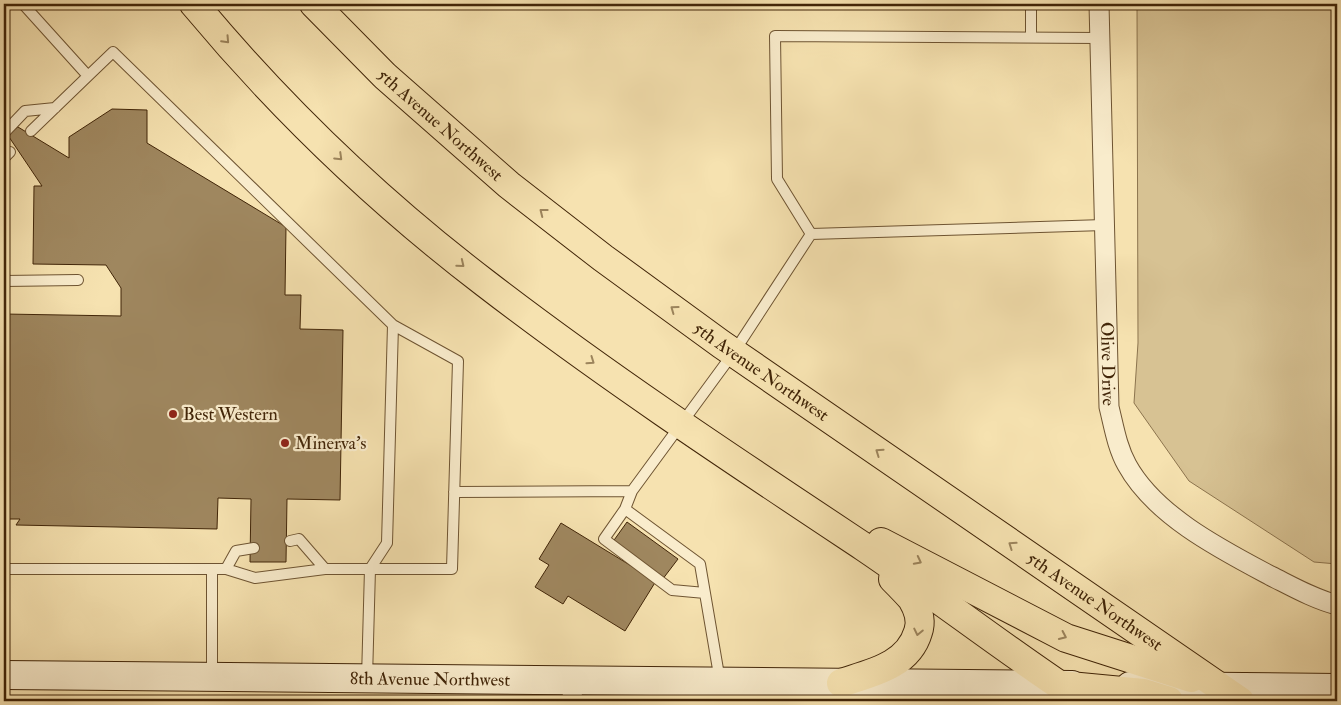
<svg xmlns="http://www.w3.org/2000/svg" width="1341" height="705" font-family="'IM FELL Double Pica',serif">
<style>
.green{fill:#d7c293;stroke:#8c744e}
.building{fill:#9f875f;stroke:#412508}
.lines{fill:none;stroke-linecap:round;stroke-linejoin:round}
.service-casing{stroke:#6e5432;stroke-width:12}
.minor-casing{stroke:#6e5432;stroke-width:21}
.secondary-casing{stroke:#412508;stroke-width:30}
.primary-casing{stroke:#412508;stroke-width:30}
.service{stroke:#f9eccc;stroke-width:10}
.minor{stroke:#f9eccc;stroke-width:19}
.secondary{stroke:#f9eccc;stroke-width:28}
.primary{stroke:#f6e2b0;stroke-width:28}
.oneway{stroke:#9c845c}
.poi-dot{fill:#8f2418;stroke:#f9eccc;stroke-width:2}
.labels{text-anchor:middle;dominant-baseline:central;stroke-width:4.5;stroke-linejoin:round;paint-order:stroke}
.street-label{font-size:18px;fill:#412508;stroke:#f9eccc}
.poi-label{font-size:18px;fill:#412508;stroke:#f9eccc;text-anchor:start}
</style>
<rect width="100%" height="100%" fill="#f6e2b0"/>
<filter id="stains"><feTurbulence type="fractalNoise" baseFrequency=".004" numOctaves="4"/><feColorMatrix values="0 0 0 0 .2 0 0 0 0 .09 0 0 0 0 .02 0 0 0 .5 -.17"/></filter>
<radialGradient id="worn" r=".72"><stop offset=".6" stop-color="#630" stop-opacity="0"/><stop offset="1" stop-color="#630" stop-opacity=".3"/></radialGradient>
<!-- green -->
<path class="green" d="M 1137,4 L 1337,4 L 1337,564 L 1314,562 L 1189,481 L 1134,403 L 1138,343 Z"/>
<!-- building -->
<path class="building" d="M 849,4 L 928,4 L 928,5 L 849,5 Z
M 112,109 L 147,110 L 147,143 L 286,227 L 285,295 L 301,295 L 300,329 L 343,330 L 340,500 L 287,499 L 286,562 L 250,562 L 251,499 L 218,498 L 217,529 L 16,525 L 20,519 L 10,519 L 4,527 L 4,314 L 121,316 L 121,288 L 106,265 L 33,264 L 34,186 L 42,186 L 7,134 L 18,127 L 69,158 L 69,137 Z
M 627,522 L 678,559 L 662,580 L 612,543 Z
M 561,523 L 656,581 L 625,631 L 568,596 L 563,604 L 535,587 L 549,565 L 539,559 Z"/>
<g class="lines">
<!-- service casing -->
<g class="service-casing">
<path id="service" d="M 23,4 L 88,76 L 31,131
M 1031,36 L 1031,4
M 88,76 L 113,52 L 393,325 L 387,543 L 370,569 L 367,678
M 4,133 L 25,111 L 55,108
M 4,158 L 10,152
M 811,234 L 1104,225
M 4,281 L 78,280
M 632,491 L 625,509 L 700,564 L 720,681
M 454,492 L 632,491 L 734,352 L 811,234 L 777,179 L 775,36 L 1099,38
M 625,509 L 604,539 L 672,590 L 705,593
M 290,541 L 299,539 L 325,569
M 4,569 L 226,569 L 255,578 L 325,569 L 452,569 L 458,361 L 393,325
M 226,569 L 236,551 L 254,548
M 212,676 L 212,569"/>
</g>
<!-- minor casing -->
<g class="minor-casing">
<g id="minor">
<path id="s1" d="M 1099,4 L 1109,407 C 1114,427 1117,447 1127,465 C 1155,516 1222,550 1271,576 C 1293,587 1314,599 1337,605"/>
<path d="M 572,701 L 573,681"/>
</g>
</g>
<!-- secondary casing -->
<g class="secondary-casing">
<g id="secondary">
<path id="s2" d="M 4,675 L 1072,685"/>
<path d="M 1130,686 L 1337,688"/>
</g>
</g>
<!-- primary casing -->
<g class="primary-casing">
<g id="primary">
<path d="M 194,4 C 279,106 379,202 485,283 C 607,377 736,462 864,547 C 938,597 1008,652 1083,701"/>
<path id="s3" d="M 314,4 L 385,76 L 509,185 L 603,258 L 721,344 L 1240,701"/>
<path d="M 881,542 L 1066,638 L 1191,678"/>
<path d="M 841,683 C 871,673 908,666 918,632 C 922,621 918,609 912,599 C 906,592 899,585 893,579"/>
<path d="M 1059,685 L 1143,693 L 1169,701"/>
</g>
</g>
<!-- service -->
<use href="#service" class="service"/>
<!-- minor -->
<use href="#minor" class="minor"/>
<!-- secondary -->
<use href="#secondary" class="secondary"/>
<!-- primary -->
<use href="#primary" class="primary"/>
</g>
<!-- one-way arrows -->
<defs><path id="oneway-chevron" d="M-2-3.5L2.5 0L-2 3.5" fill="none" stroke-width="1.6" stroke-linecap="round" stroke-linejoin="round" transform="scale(1.25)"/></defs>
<g class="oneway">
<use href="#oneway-chevron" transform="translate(226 40) rotate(47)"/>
<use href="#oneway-chevron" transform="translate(339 157) rotate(44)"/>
<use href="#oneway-chevron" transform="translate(543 212) rotate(-142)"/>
<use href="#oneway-chevron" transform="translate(461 264) rotate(39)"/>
<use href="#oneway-chevron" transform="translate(674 309) rotate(-144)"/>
<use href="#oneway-chevron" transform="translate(591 361) rotate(35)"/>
<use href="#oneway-chevron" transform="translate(879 452) rotate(-145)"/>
<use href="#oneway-chevron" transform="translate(1012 545) rotate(-145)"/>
<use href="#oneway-chevron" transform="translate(918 561) rotate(27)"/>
<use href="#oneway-chevron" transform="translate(918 632) rotate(102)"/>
<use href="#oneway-chevron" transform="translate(1063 636) rotate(25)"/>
</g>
<!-- markers -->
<g class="poi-dot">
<circle cx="173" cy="414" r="5"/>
<circle cx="285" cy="443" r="5"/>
</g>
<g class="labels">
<!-- street labels -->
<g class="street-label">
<text stroke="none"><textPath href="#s3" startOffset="175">5th Avenue Northwest</textPath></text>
<text stroke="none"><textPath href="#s1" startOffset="360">Olive Drive</textPath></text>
<text stroke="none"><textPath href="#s3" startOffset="580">5th Avenue Northwest</textPath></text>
<text stroke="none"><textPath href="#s3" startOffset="985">5th Avenue Northwest</textPath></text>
<text stroke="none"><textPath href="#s2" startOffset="426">8th Avenue Northwest</textPath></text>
</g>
<!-- poi labels -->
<g class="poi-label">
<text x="183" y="414">Best Western</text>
<text x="295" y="443">Minerva's</text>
</g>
</g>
<!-- margin -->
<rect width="1341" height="705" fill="none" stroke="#f6e2b0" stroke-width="20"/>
<rect x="5" y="5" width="1331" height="695" fill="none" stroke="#412508" stroke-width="2.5"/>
<rect x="10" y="10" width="1321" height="685" fill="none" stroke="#412508"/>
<rect width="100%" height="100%" filter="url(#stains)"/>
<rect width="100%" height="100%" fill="url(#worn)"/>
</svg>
